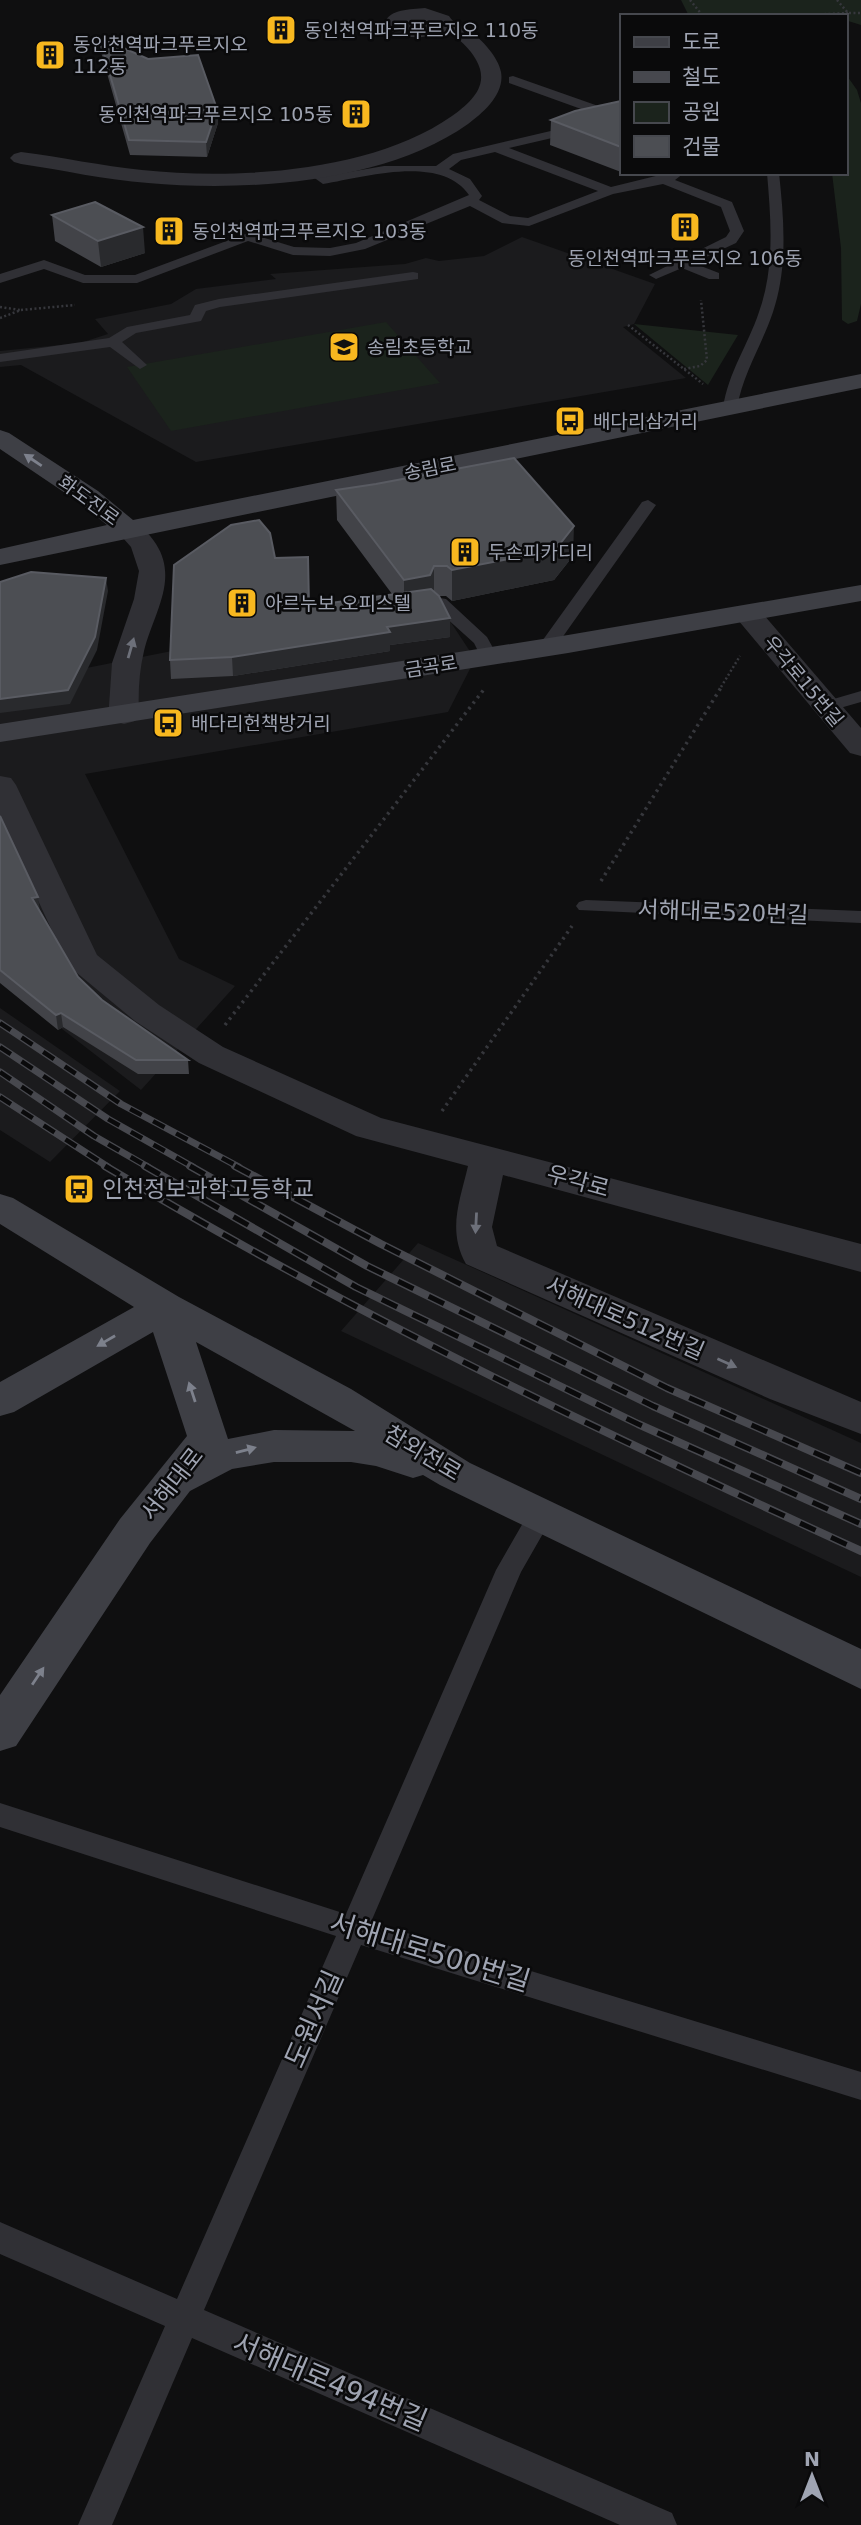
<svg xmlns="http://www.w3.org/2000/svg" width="861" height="2525" font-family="'DejaVu Sans','Noto Sans KR',sans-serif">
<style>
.built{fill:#1b1b1d}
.green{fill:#1b231c}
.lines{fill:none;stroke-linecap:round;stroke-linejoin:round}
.path-far1{stroke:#36373c;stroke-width:2.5;stroke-dasharray:2 2.5;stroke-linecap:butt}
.path{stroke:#36373c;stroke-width:3.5;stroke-dasharray:2.5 4.5;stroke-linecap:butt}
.lane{fill:#303035;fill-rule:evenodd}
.street{fill:#303035;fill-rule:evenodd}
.secondary{fill:#3e3f45;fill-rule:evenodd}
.rail-far1-casing{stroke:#47484e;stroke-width:7}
.rail-casing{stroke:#47484e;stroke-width:8}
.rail-far1{stroke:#0a0a0b;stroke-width:4.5;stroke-dasharray:13;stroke-linecap:butt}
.rail{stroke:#0a0a0b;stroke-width:5;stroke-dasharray:17;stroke-linecap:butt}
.wall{fill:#424348}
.shaded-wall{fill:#292a2d}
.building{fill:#4c4e53;stroke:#595b62;stroke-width:2}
.oneway{fill:#7d818c}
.oneway2{fill:#6d707a}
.labels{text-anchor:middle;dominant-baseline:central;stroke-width:5;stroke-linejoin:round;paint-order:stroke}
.far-poi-label{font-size:19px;fill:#9fa4b2;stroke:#0a0a0b;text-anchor:start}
.far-street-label{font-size:19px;fill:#9fa4b2;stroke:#0a0a0b}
.street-label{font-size:23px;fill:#9fa4b2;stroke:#0a0a0b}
.poi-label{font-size:23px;fill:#9fa4b2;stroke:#0a0a0b;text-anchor:start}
.near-street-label{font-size:28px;fill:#9fa4b2;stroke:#0a0a0b}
</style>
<rect width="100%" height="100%" fill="#0f0f10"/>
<!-- built -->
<path class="built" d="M 522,237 L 655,284 L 634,324 L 623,327 L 686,378 L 196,462 L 21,365 L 0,367 L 0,351 L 80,343 L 108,334 L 95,319 L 171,304 L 196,289 L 276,279 L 270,274 L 405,264 L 426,258 L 439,261 L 484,256 Z
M 446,615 L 475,659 L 448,712 L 85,774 L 179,959 L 235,986 L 141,1090 L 0,981 L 0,677 L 41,677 L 172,651 Z
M 0,1008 L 120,1091 L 50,1162 L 0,1130 Z
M 418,1243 L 861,1443 L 861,1577 L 341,1331 Z"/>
<!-- green -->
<path class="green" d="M 681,0 L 861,0 L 861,25 L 845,20 L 845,16 L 689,16 Z
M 845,73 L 857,90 L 861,103 L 861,304 L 857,321 L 848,324 L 842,320 L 841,248 L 832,173 L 845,173 Z
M 386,322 L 440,383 L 171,431 L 127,367 Z
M 634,324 L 738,335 L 708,385 Z"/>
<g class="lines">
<!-- path-far1 -->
<path class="path-far1" d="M 690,0 L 703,16
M 837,0 L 848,13 L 861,13
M 788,16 L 848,13
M 0,307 L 20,310
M 0,318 L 21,310 L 75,305
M 628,325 L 703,384
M 684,369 L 700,366 L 707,360 L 701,300
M 721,687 L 740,656"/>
<!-- path -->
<path class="path" d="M 601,881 L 722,686
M 225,1025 L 485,688
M 442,1111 L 572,926"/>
<!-- lane -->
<path class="lane" d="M 513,76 L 621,114 L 621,122 L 509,148 L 611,187 L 668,173 L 684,173 L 675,180 L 732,202 L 744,231 L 736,243 L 693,263 L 719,273 L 719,279 L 709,279 L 682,268 L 656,279 L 649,275 L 726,237 L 730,231 L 721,207 L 663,184 L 613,194 L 529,226 L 502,223 L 470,206 L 365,249 L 330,256 L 293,255 L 248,241 L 137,283 L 83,283 L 44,269 L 0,283 L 0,274 L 44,260 L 85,275 L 135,275 L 248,233 L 294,247 L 330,248 L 356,243 L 469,195 C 441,154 365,177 323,184 L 309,174 L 309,168 L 317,168 L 326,176 L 384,166 L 436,166 L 453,154 L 606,118 L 509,83 L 509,77 ZM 495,152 L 598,191 L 528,218 L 510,216 L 479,200 L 482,196 L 470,179 L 449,169 L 461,160 Z
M 767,173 L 779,173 C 784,220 788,267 773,312 C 762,345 743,373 737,408 L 730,412 L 723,408 C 728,373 748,345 759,312 C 775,267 771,220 767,173 Z
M 413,272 L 418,273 L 418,279 L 220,307 L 206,311 L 201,321 L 136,333 L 122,342 L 147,365 L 140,369 L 110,347 L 0,362 L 0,354 L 109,338 L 127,327 L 190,315 L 195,305 L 219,299 Z
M 648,500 L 656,505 L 552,652 L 540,652 L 537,648 L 540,644 L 642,502 Z
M 440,598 L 446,599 L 487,637 L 498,657 L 495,661 L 483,661 L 474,643 L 434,607 L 432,603 L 434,599 Z
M 861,691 L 861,702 L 826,712 L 817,707 L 820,703 Z
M 586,900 L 861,911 L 861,923 L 579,910 L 576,906 L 579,902 Z
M 540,1506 L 549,1509 L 553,1516 L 521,1572 L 371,1922 L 861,2072 L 861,2100 L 361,1945 L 204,2310 L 672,2513 L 677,2525 L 620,2525 L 192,2338 L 112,2525 L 78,2525 L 165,2326 L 0,2254 L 0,2222 L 177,2299 L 336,1936 L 0,1827 L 0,1803 L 346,1914 L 496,1570 L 531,1509 Z"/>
<!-- street -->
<path class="street" d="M 425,8 L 449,16 C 454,24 461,25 469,31 C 482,39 498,57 501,72 C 505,94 483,113 468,124 C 385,183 247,192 148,183 C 105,180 63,170 21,164 L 14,162 L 10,158 L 14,154 L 21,152 C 61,157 102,166 142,170 C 238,180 372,172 452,116 C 467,105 486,90 480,69 C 477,56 458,34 444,32 C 440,32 433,35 428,36 C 414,39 394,37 384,24 C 390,8 410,10 425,8 ZM 423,20 L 431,23 L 417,25 L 405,23 Z
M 128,521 C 140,524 149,533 156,544 C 179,580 153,614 144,651 C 139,672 138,693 139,715 L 135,721 L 124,724 L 113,721 L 109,715 L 109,706 L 112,663 L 134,599 L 139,571 L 131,547 L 115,529 L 118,523 Z
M 748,606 L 758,608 L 861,728 L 861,756 L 850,753 L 738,620 L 734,614 L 738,608 Z
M 0,776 L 11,778 L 16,785 L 97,955 L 159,1005 L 223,1047 L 381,1118 L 861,1244 L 861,1272 L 503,1175 L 492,1227 L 497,1246 L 861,1402 L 861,1434 L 770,1399 L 466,1264 C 447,1230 460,1201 468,1166 L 356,1136 L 199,1063 L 135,1021 L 71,968 L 66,961 L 0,818 Z"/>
<!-- secondary -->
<path class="secondary" d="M 861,374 L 861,388 L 0,565 L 0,549 L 107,525 L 80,503 L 0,449 L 0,430 L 9,433 L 98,491 L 133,520 Z
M 861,585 L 861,601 L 568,653 L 0,742 L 0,724 L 568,635 Z
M 0,1194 L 13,1198 L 179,1297 L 351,1389 L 470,1463 L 861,1649 L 861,1689 L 440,1485 L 423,1475 L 413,1478 L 376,1466 L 351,1462 L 274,1462 L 232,1469 L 190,1491 L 150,1543 L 16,1746 L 0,1751 L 0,1695 L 120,1519 L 187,1436 L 153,1332 L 14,1412 L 0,1416 L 0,1382 L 134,1307 L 0,1224 ZM 196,1342 L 355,1431 L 274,1430 L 228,1439 Z"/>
<!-- rail-far1 casing -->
<g class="rail-far1-casing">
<path id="rail-far1" d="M 0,1023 L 121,1104 L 239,1167
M 0,1047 L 108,1119 L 193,1167
M 0,1072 L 94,1136 L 148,1167
M 0,1097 L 108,1167"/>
</g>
<!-- rail casing -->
<g class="rail-casing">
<path id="rail" d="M 105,1166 C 349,1312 602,1433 861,1551
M 145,1166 L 356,1287 L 638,1424 L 861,1524
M 190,1166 L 367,1266 L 653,1406 L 861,1499
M 235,1166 L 381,1244 L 667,1388 L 861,1473"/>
</g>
<!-- rail-far1 -->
<use href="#rail-far1" class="rail-far1"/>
<!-- rail -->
<use href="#rail" class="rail"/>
</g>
<!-- wall -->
<path class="wall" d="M 99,37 L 217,109 L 218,123 L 207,157 L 130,155 L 101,52 Z
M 621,101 L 621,172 L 550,145 L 551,120 Z
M 52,215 L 145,253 L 101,267 L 55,241 Z
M 336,490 L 573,556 L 554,580 L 452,601 L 446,596 L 439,596 L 450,618 L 450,637 L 390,645 L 390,651 L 233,676 L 171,679 L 170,660 L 275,558 L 310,606 L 392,594 L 337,520 Z
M 0,816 L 39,911 L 78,977 L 102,1000 L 188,1060 L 189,1074 L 138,1074 L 63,1027 L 58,1030 L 0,983 Z"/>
<!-- shaded-wall -->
<path class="shaded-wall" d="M 217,109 L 218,123 L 207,157 L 206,142 Z
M 143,227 L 145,253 L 101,267 L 98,241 Z
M 574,526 L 573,556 L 554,580 L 452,601 L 452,570 Z
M 434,566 L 434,596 L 404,610 L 404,580 Z
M 106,578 L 108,591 L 97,650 L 70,704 L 0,713 L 0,699 Z
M 450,618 L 450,637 L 390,645 L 390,651 L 233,676 L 232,657 L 387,627 Z
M 38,897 L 40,911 L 34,913 L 32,898 Z
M 61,1013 L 63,1027 L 58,1030 L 56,1015 Z"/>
<!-- building -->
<path class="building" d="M 99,37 L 148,59 L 198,55 L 217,109 L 206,142 L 129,140 Z
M 621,101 L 621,147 L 551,120 L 575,111 Z
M 95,202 L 143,227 L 98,241 L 52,215 Z
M 514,458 L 574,526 L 555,550 L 452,570 L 447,566 L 434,566 L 430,575 L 404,580 L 336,490 L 376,484 Z
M 259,520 L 270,533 L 275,558 L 308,557 L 309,606 L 431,589 L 439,596 L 450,618 L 387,627 L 390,632 L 232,657 L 170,660 L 174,565 L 231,525 Z
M 31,572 L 106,578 L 95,637 L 68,690 L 0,699 L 0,582 Z
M 0,816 L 38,897 L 32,898 L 78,977 L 102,1000 L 188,1060 L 136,1060 L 61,1013 L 56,1015 L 0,970 Z"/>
<!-- one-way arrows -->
<defs><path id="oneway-solid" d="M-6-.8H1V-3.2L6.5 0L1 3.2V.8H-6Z" transform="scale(1.75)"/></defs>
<g class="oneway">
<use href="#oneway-solid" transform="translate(33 460) rotate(-146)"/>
<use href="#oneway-solid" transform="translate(106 1341) rotate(150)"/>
<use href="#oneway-solid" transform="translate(192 1392) rotate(-108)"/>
<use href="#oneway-solid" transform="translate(246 1450) rotate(-15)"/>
<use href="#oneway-solid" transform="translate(38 1676) rotate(-56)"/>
</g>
<g class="oneway2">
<use href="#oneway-solid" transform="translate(131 648) rotate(-74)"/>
<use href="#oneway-solid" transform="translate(476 1223) rotate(93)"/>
<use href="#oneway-solid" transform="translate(727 1363) rotate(24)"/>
</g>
<!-- icons -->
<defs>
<g id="building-square" transform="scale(1.575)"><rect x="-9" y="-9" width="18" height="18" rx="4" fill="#f8b81f" stroke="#0a0a0b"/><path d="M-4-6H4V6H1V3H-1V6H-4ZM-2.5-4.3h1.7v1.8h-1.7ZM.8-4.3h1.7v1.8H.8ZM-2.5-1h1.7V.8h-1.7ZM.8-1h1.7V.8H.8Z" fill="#111"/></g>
<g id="school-square" transform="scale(1.575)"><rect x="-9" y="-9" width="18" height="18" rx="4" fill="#f8b81f" stroke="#0a0a0b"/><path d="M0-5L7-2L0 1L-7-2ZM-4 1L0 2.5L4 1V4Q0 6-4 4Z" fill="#111"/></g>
<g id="bus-square" transform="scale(1.575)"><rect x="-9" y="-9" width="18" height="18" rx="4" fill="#f8b81f" stroke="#0a0a0b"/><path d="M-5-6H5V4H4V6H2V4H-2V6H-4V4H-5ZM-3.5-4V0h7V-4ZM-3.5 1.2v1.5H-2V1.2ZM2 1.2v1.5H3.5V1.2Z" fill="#111"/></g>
</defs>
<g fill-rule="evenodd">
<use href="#building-square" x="281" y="30"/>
<use href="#building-square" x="50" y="55"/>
<use href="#building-square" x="356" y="114"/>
<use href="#building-square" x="685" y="227"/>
<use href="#building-square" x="169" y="231"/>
<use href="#school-square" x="344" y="347"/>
<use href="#bus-square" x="570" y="421"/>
<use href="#building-square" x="465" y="552"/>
<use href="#building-square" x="242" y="603"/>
<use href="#bus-square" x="168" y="723"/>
<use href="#bus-square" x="79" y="1189"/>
</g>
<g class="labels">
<!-- far-poi labels -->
<g class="far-poi-label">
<text x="304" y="30">동인천역파크푸르지오 110동</text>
<text x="73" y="44">동인천역파크푸르지오<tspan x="73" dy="22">112동</tspan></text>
<text x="333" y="114" text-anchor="end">동인천역파크푸르지오 105동</text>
<text x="192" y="231">동인천역파크푸르지오 103동</text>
<text x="685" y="258" text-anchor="middle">동인천역파크푸르지오 106동</text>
<text x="367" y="347">송림초등학교</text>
<text x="593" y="421">배다리삼거리</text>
<text x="488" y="552">두손피카디리</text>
<text x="265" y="603">아르누보 오피스텔</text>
<text x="191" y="723">배다리헌책방거리</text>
</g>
<!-- far-street labels -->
<g class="far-street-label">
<text transform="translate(430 468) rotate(-11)">송림로</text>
<text transform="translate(89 500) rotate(36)">화도진로</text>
<text transform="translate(431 666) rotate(-9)">금곡로</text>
<text transform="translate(804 681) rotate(50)">우각로15번길</text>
</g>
<!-- street labels -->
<g class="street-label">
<text transform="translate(723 912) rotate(2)">서해대로520번길</text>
<text transform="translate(578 1181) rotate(15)">우각로</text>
<text transform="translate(625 1318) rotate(24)">서해대로512번길</text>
<text transform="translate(423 1453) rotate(31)">참외전로</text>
<text transform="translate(172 1484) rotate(-52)">서해대로</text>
</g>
<!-- poi labels -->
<g class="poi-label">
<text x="102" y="1189">인천정보과학고등학교</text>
</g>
<!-- near-street labels -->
<g class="near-street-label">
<text transform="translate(430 1952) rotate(17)">서해대로500번길</text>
<text transform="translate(314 2019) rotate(-66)">도원서길</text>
<text transform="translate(330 2382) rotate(23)">서해대로494번길</text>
</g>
</g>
<!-- legend -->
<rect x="620" y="14" width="228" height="161" fill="#0a0a0b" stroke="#46484e" stroke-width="2"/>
<rect x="634" y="37" width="35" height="10" fill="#3e3f45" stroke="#46484e" stroke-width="2"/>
<text x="682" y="49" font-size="21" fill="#9fa4b2">도로</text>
<rect x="634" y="72" width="35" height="10" fill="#47484e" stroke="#46484e" stroke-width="2"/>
<text x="682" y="84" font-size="21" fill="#9fa4b2">철도</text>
<rect x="634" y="102" width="35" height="21" fill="#1b231c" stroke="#46484e" stroke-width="2"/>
<text x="682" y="119" font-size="21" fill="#9fa4b2">공원</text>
<rect x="634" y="136" width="35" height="21" fill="#4c4e53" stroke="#46484e" stroke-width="2"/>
<text x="682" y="154" font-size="21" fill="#9fa4b2">건물</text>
<!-- north arrow -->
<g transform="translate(812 2476)" stroke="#0a0a0b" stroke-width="5" paint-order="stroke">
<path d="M0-5L12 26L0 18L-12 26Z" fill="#9fa4b2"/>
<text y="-10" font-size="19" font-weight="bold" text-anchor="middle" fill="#9fa4b2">N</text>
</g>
</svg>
